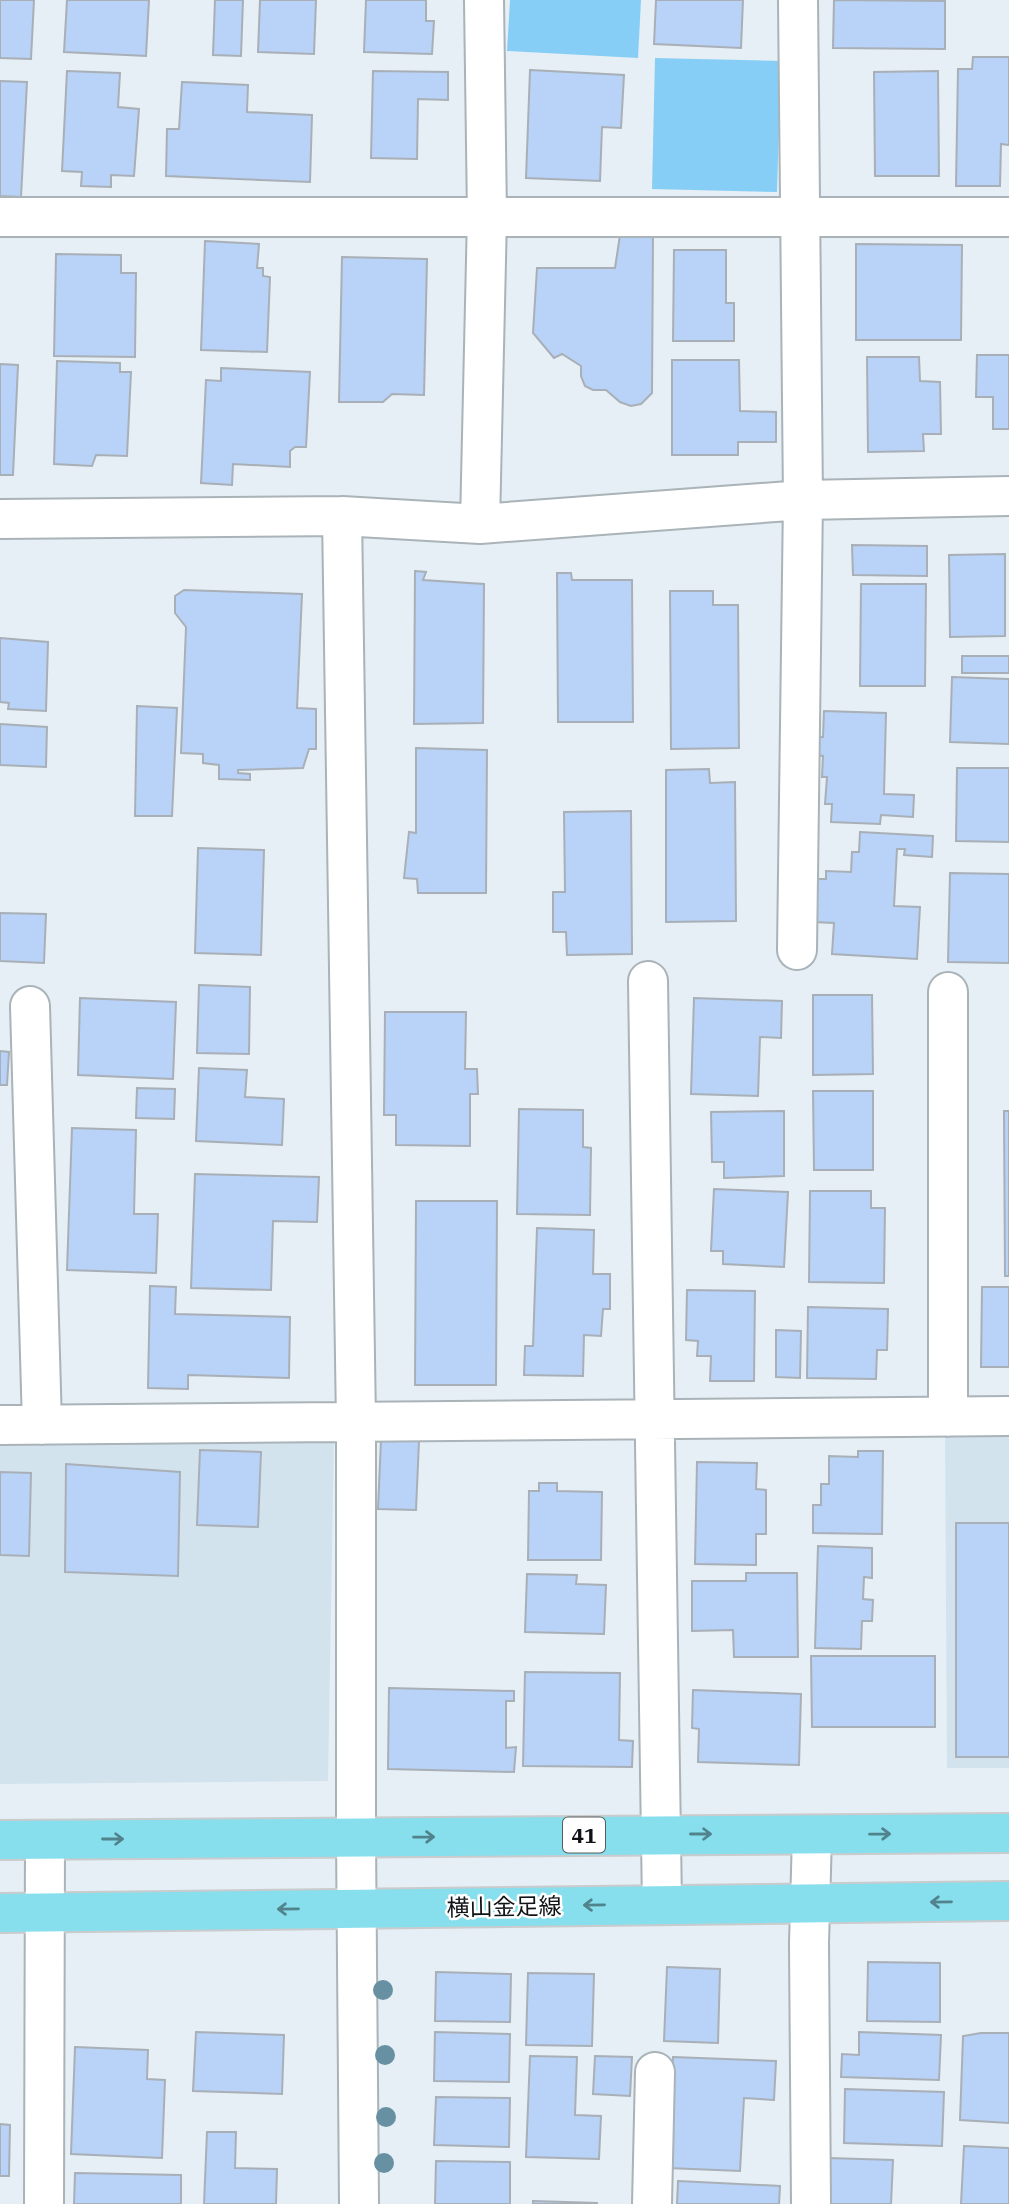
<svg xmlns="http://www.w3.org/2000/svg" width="1009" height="2204" font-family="'IBM Plex Serif','Noto Sans JP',serif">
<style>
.built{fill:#d2e3ee}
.green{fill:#87cef6}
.building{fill:#b8d3f7;stroke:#a9afb7;stroke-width:2}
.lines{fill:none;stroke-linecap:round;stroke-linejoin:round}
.minor-casing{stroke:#a9b3b8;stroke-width:42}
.major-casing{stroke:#cacbcc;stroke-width:42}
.minor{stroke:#fff;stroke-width:38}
.major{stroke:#87dfed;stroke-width:38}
.tree{fill:#6791a3}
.oneway{stroke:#51838c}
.labels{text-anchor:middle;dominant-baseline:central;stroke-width:5;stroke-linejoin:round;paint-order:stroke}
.shield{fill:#fff;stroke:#585a5b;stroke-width:2}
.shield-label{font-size:21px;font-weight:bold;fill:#101315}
.street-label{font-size:23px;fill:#101315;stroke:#fff}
</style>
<rect width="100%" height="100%" fill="#e5eff5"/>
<!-- built -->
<path class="built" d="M 945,1433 L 1009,1433 L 1009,1768 L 947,1768 Z
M 334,1436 L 328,1781 L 0,1784 L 0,1439 Z"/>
<!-- green -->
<path class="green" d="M 510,0 L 641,0 L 638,58 L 507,51 Z
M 655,58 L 781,61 L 777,192 L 652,189 Z"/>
<!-- building -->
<path class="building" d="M 0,0 L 34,0 L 31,59 L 0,58 Z
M 67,0 L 149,0 L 146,56 L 64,52 Z
M 215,0 L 243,0 L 241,56 L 213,55 Z
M 260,0 L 316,0 L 314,54 L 258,52 Z
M 366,0 L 426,0 L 426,21 L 434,21 L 432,54 L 364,52 Z
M 656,0 L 743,0 L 741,48 L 654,44 Z
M 834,0 L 945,1 L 945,49 L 833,48 Z
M 973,57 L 1009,57 L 1009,145 L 1001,144 L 1000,186 L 956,186 L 958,69 L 972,69 Z
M 530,70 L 624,75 L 621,128 L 602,127 L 600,181 L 526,178 Z
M 67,71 L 120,73 L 118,107 L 139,109 L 134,176 L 111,175 L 111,187 L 81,186 L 82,172 L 62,171 Z
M 373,71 L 448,72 L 448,100 L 418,99 L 417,159 L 371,158 Z
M 938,71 L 939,176 L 875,176 L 874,72 Z
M 0,81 L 27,82 L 21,197 L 0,196 Z
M 182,82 L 248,85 L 247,112 L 312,115 L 310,182 L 166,176 L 167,129 L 179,129 Z
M 620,235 L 653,236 L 652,393 L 641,404 L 631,406 L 620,402 L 606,390 L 593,390 L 585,386 L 581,376 L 581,366 L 562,354 L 554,358 L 533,333 L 537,268 L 615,268 Z
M 205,241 L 259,244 L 257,268 L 263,268 L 263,276 L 270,277 L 267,352 L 201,350 Z
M 856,244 L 962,245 L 961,340 L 856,340 Z
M 674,250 L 726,250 L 726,303 L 734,303 L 734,341 L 673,341 Z
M 56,254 L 121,255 L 121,273 L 136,273 L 135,357 L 54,356 Z
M 342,257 L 427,259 L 424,395 L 392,394 L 383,402 L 339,402 Z
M 977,355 L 1009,355 L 1009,429 L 993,429 L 993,397 L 976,397 Z
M 867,357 L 919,357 L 920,381 L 940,382 L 941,434 L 923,434 L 924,451 L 868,452 Z
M 672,360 L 739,360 L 740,411 L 776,412 L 776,442 L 738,442 L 738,455 L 672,455 Z
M 57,361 L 120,363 L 120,372 L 131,372 L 127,456 L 96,455 L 92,466 L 54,464 Z
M 0,364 L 18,365 L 13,475 L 0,475 Z
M 221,368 L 310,372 L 306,447 L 295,447 L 290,451 L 290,467 L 233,464 L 232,485 L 201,483 L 206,380 L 221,381 Z
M 852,545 L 927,546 L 927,576 L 853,575 Z
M 1005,554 L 1005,636 L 950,637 L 949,555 Z
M 415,571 L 426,572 L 423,580 L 484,584 L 483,723 L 414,724 Z
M 557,573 L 571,573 L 572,580 L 632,580 L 633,722 L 558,722 Z
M 861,584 L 926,584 L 925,686 L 860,686 Z
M 184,590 L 302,594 L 297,708 L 316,709 L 316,749 L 309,749 L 303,768 L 238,770 L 238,773 L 250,774 L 250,780 L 219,779 L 219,765 L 203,763 L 203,754 L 181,753 L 186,627 L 175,613 L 175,596 Z
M 670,591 L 713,591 L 713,605 L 738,605 L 739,748 L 671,749 Z
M 0,638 L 48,642 L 46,711 L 8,709 L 9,703 L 0,702 Z
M 962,656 L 1009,656 L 1009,673 L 962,673 Z
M 952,677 L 1009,679 L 1009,744 L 950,742 Z
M 137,706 L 177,708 L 172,816 L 135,816 Z
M 824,711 L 886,713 L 884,794 L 914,795 L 913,817 L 881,815 L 880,824 L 831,822 L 832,804 L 825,804 L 827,777 L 822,777 L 823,756 L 810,755 L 811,737 L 823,737 Z
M 0,724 L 47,727 L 46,767 L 0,765 Z
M 416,748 L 487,750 L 486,893 L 418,893 L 417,879 L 404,878 L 409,832 L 416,833 Z
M 957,768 L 1009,768 L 1009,842 L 956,841 Z
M 709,769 L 710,783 L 735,782 L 736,921 L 666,922 L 666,770 Z
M 631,811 L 632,954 L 567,955 L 566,932 L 553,932 L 553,892 L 565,892 L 564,812 Z
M 860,832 L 933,836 L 932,857 L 904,855 L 905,849 L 897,849 L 894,906 L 920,907 L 917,959 L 832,954 L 834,923 L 813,922 L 815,879 L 826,879 L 826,871 L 851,872 L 852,852 L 859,852 Z
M 198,848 L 264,850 L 261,955 L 195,953 Z
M 950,873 L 1009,874 L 1009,963 L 948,962 Z
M 0,913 L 46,914 L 44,963 L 0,961 Z
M 199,985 L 250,987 L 249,1054 L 197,1053 Z
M 813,995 L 872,995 L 873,1074 L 813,1075 Z
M 80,998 L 176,1002 L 173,1079 L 78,1075 Z
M 694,998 L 782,1001 L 781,1038 L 760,1037 L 758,1096 L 691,1094 Z
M 385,1012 L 466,1012 L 465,1069 L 477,1069 L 478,1094 L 470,1094 L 470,1146 L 396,1145 L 396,1115 L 384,1115 Z
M 0,1051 L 9,1052 L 7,1085 L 0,1085 Z
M 199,1068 L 247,1070 L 245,1097 L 284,1099 L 282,1145 L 196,1141 Z
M 137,1088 L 175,1089 L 174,1119 L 136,1118 Z
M 813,1091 L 873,1091 L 873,1170 L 814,1170 Z
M 519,1109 L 583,1110 L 583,1147 L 591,1148 L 590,1215 L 517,1214 Z
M 784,1111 L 784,1176 L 724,1178 L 724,1162 L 712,1162 L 711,1112 Z
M 1004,1111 L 1009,1111 L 1009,1276 L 1005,1276 Z
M 72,1128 L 136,1130 L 134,1214 L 158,1214 L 156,1273 L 67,1270 Z
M 195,1174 L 319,1177 L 317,1222 L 273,1221 L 271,1290 L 191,1288 Z
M 714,1189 L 788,1192 L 784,1267 L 723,1264 L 723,1251 L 711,1251 Z
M 810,1191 L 871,1191 L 871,1208 L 885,1208 L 884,1283 L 809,1282 Z
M 416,1201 L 497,1201 L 496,1385 L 415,1385 Z
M 537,1228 L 594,1230 L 593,1274 L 610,1274 L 610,1309 L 603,1309 L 601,1336 L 584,1335 L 583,1376 L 524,1375 L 525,1346 L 533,1346 Z
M 150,1286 L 176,1287 L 175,1314 L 290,1317 L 289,1378 L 188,1375 L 188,1389 L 148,1388 Z
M 982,1287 L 1009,1287 L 1009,1367 L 981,1367 Z
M 687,1290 L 755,1291 L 754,1381 L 710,1381 L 711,1356 L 697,1356 L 698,1341 L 686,1340 Z
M 808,1307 L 888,1309 L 887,1350 L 877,1350 L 876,1379 L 807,1378 Z
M 776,1330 L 801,1331 L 800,1378 L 776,1377 Z
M 381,1440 L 419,1441 L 416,1510 L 378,1509 Z
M 200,1450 L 261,1452 L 258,1527 L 197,1525 Z
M 858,1451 L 883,1451 L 882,1534 L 813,1533 L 813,1505 L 821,1505 L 821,1484 L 829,1484 L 829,1456 L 858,1457 Z
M 697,1462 L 757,1463 L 756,1489 L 766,1490 L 766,1534 L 756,1534 L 756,1565 L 695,1564 Z
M 66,1464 L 180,1472 L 178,1576 L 65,1572 Z
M 0,1472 L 31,1473 L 29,1556 L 0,1555 Z
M 539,1483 L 557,1483 L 557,1491 L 602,1492 L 601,1560 L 528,1560 L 529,1491 L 539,1491 Z
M 956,1523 L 1009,1523 L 1009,1757 L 956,1757 Z
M 818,1546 L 872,1548 L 872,1578 L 864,1577 L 863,1599 L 873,1600 L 872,1621 L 862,1621 L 861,1649 L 815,1648 Z
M 746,1573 L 797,1573 L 798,1657 L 734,1657 L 733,1630 L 692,1631 L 692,1581 L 746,1581 Z
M 527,1574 L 577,1575 L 576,1584 L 606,1585 L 604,1634 L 525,1632 Z
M 811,1656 L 935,1656 L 935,1727 L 812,1727 Z
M 525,1672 L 620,1673 L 619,1740 L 633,1741 L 632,1767 L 523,1766 Z
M 389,1688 L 514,1691 L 514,1701 L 506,1701 L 506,1748 L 516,1747 L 514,1772 L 388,1769 Z
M 693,1690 L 801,1694 L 799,1765 L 698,1762 L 699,1729 L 692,1728 Z
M 868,1962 L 940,1963 L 940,2022 L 867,2021 Z
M 667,1967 L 720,1969 L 718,2043 L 664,2041 Z
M 436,1972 L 511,1974 L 510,2022 L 435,2021 Z
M 528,1973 L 594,1974 L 592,2046 L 526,2045 Z
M 196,2032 L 284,2035 L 282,2094 L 193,2091 Z
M 435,2032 L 510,2034 L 509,2082 L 434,2081 Z
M 859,2032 L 941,2035 L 939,2080 L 841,2077 L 842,2054 L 859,2055 Z
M 981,2033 L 1009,2033 L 1009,2123 L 960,2120 L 963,2036 Z
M 75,2047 L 148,2050 L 147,2079 L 165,2080 L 162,2158 L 71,2154 Z
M 530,2056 L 577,2057 L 575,2115 L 601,2116 L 599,2159 L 526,2157 Z
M 595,2056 L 632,2057 L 630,2096 L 593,2094 Z
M 673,2057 L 776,2061 L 774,2100 L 744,2098 L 740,2171 L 668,2168 Z
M 845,2089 L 944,2092 L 942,2146 L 844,2143 Z
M 436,2097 L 510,2098 L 509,2147 L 434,2145 Z
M 0,2124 L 10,2125 L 9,2176 L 0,2176 Z
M 207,2132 L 236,2132 L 235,2168 L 277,2169 L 276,2204 L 204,2204 Z
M 964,2146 L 1009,2148 L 1009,2204 L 961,2204 Z
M 828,2158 L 893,2160 L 891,2204 L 825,2204 Z
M 436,2161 L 510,2162 L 510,2204 L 435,2204 Z
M 75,2173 L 181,2175 L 181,2204 L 74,2204 Z
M 678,2181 L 780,2186 L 779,2204 L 677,2204 Z
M 533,2201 L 598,2203 L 533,2204 Z"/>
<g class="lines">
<!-- minor casing -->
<g class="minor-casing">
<path id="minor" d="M 0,217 L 1009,217
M 342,516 L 356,1422 L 356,1838 L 359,2204
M 0,519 L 342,516 L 480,524 L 803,500 L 1009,496
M 480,524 L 487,216 L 484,0
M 797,950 L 803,500 L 798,0
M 648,981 L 662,1905
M 30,1006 L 42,1425
M 948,1417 L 948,992
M 0,1425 L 1009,1416
M 44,2204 L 45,1840
M 652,2204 L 655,2072
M 811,2204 L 809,1943 L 812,1835"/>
</g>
<!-- major casing -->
<g class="major-casing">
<path id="major" d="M 0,1840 L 1009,1833
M 0,1913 L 1009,1901"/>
</g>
<!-- minor -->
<use href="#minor" class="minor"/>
<!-- major -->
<use href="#major" class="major"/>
</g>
<!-- trees -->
<g class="tree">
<circle cx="383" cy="1990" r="10"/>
<circle cx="385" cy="2055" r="10"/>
<circle cx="386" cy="2117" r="10"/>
<circle cx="384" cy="2163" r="10"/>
</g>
<!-- one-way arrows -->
<defs><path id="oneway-shaft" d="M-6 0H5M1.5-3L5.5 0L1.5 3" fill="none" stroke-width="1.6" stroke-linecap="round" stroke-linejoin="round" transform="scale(1.75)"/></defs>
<g class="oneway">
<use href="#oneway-shaft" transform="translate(701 1834)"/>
<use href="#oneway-shaft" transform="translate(880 1834) rotate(-1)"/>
<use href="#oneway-shaft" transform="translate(424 1837) rotate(-1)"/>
<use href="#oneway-shaft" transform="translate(113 1839)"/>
<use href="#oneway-shaft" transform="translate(941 1902) rotate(179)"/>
<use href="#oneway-shaft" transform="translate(594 1905) rotate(179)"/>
<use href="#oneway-shaft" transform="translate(288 1909) rotate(179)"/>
</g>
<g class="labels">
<!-- shield labels -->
<rect class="shield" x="563" y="1817.5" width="42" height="35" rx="5"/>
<g class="shield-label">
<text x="584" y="1835">41</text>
</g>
<!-- street labels -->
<g class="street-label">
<text transform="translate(504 1906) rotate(-1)">横山金足線</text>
</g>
</g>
</svg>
